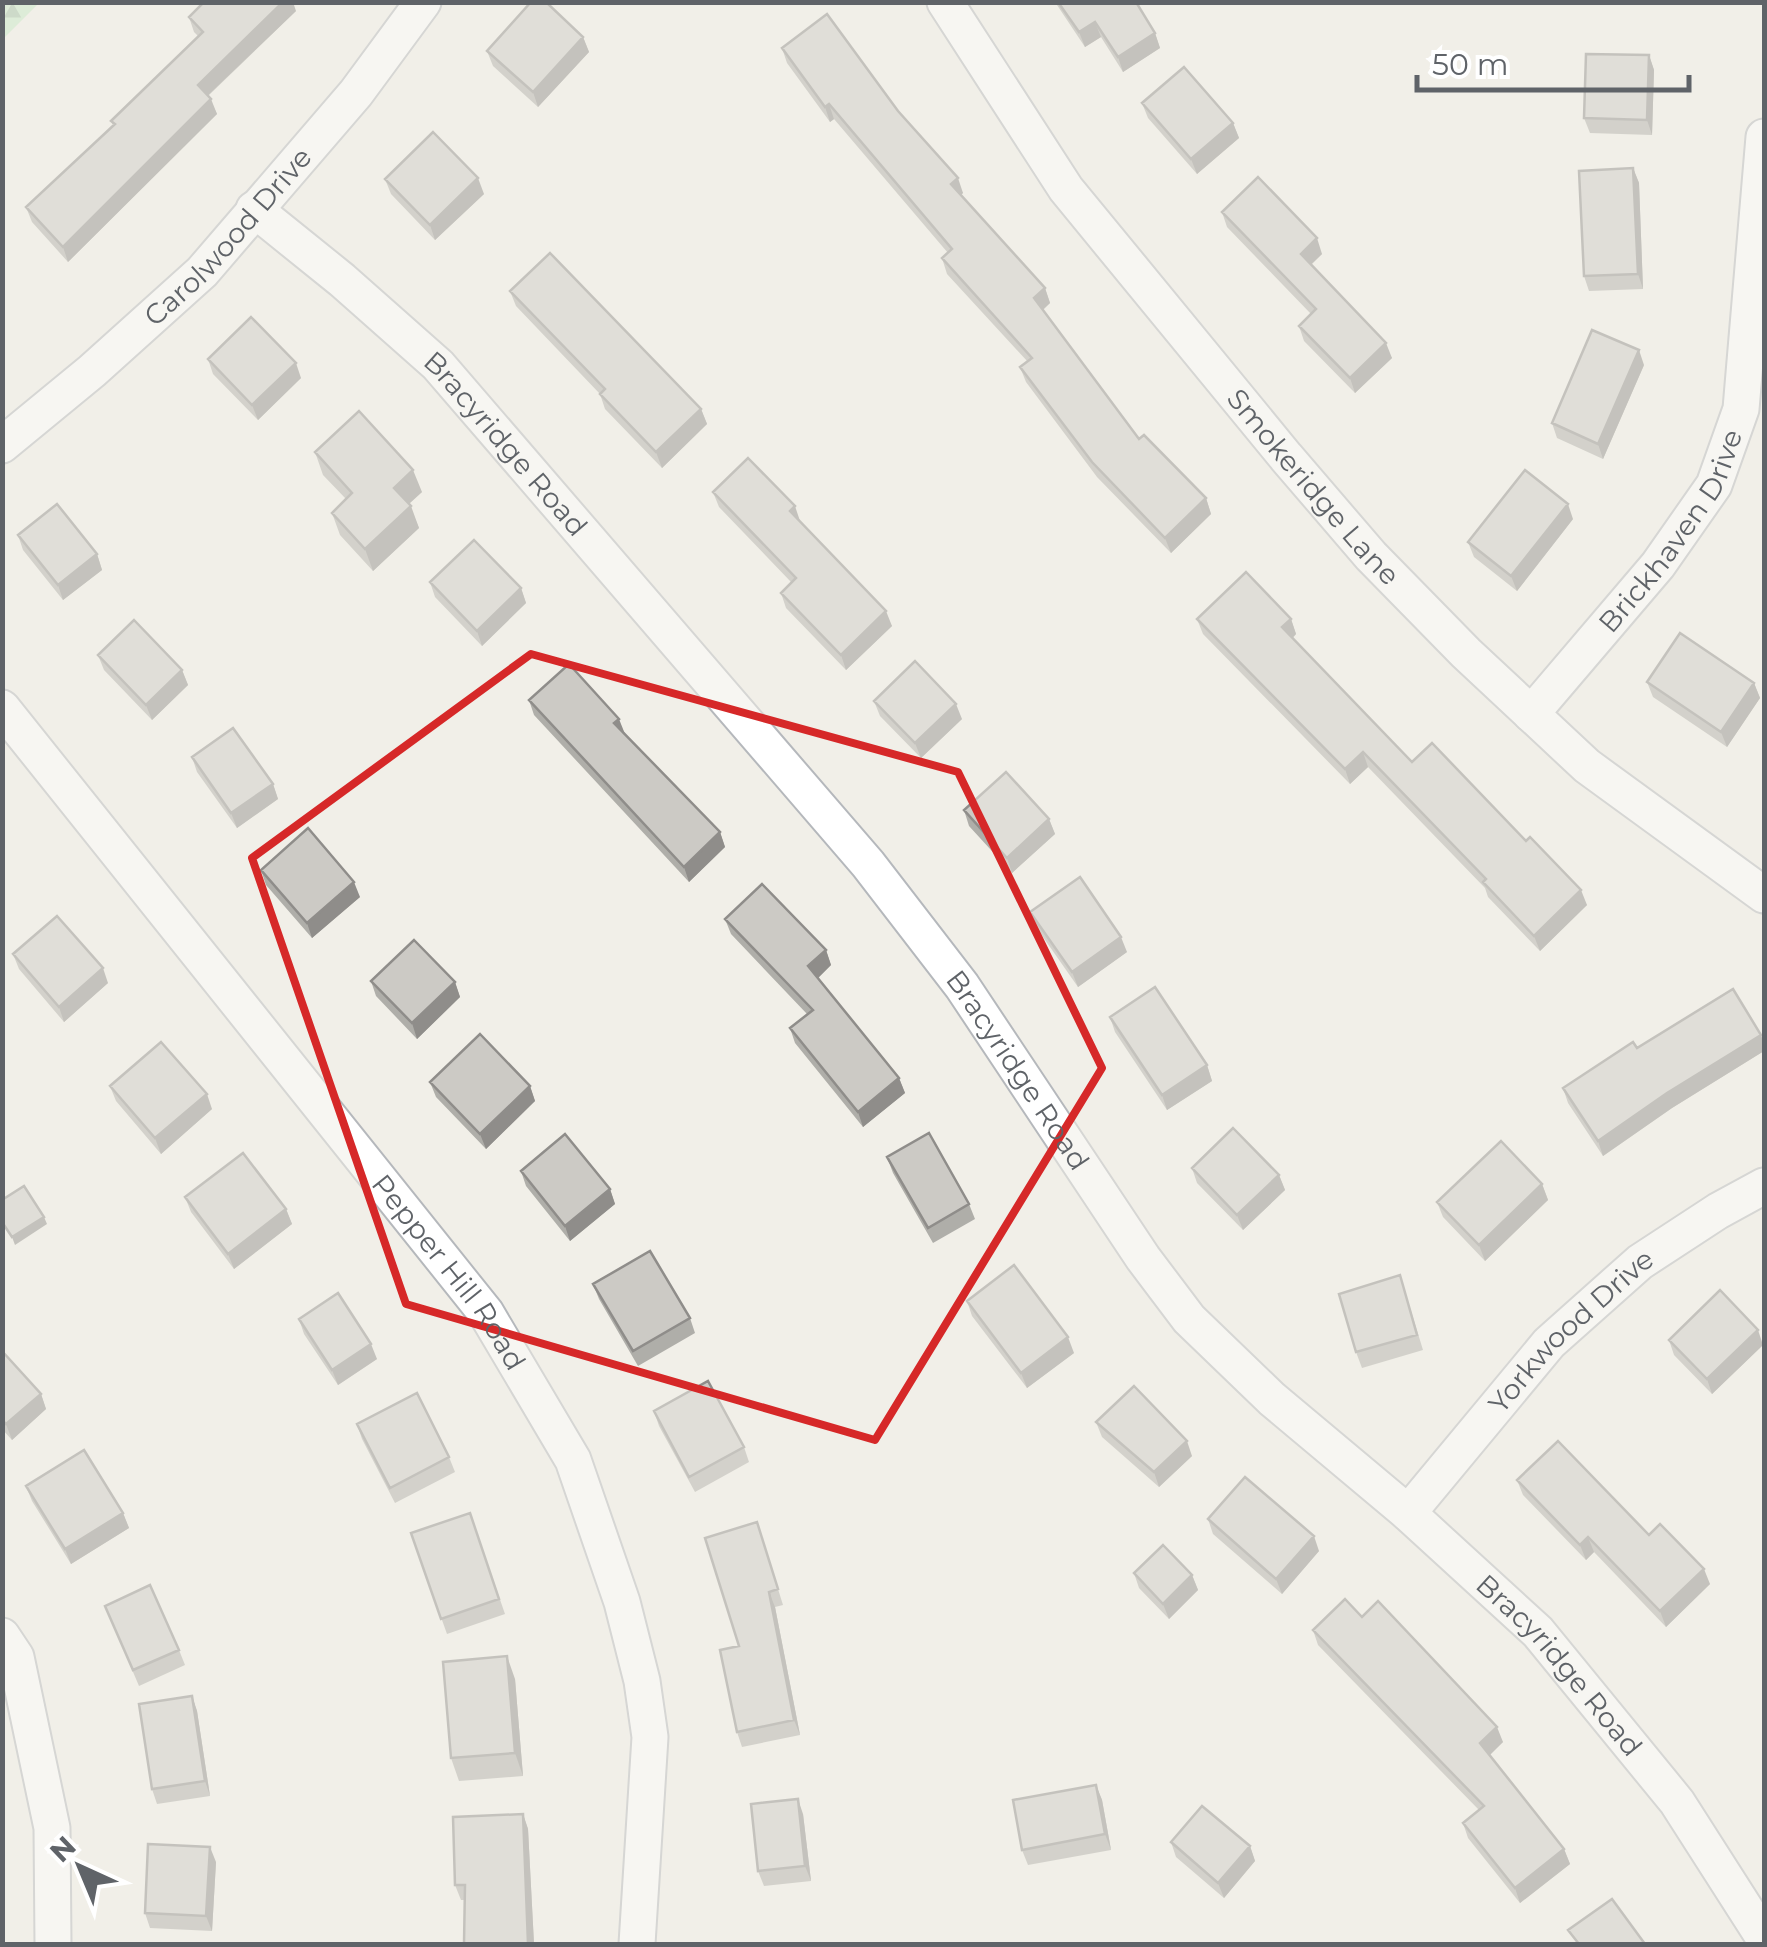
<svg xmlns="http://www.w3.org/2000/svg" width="1767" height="1947" font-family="Montserrat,sans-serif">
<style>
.forest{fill:url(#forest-firs)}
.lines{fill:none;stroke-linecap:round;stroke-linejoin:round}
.minor-casing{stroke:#b5b8bc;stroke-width:39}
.minor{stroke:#fff;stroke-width:35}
.wall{fill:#afaea9}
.shaded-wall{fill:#8f8d8a}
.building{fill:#cccac5;stroke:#8f8d8a;stroke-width:2.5}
.marked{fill:none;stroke:#d62828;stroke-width:8;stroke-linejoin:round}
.labels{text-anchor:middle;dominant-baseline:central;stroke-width:8;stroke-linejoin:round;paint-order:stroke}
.street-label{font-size:28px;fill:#5f6368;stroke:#fff}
</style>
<defs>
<pattern id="forest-firs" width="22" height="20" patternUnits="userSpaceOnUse" patternTransform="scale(2.5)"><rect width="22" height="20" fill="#c5e8c5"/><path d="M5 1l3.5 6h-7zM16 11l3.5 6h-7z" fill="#a3c0a4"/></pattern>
</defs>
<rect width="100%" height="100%" fill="#f1efe8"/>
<!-- forest -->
<path class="forest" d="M 3,2 L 39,3 L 3,39 L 2,3 Z"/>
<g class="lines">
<!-- minor casing -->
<g class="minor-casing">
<g id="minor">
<path id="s1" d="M 945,2 L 1066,189 L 1286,457 L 1371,556 L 1466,653 L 1587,766 L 1764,895"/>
<path id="s2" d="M 254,209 L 342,280 L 438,365 L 868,864 L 962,986 L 1143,1258 L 1189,1319 L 1272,1399 L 1408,1513 L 1538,1632 L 1677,1802 L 1764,1938"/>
<path id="s3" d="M 2,445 L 92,371 L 202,272 L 356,93 L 423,2"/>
<path id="s4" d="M 2,708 L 486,1313 L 573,1460 L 622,1602 L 642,1681 L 650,1737 L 637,1944"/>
<path id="s5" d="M 1531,714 L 1658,565 L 1714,485 L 1741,409 L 1764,137"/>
<path id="s6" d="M 1408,1513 L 1549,1343 L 1640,1262 L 1718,1211 L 1764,1186"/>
<path d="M 2,1636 L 16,1657 L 52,1828 L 53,1944"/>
</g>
</g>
<!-- minor -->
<use href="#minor" class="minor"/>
</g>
<!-- wall -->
<path class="wall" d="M 1055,2 L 1136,2 L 1155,33 L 1160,48 L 1123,72 L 1101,37 L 1085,47 Z
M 296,11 L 208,96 L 217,114 L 68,262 L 32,222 L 26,207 L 113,126 L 111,121 L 198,36 L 194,32 L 189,17 Z
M 583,37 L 589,52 L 538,107 L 493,66 L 487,51 Z
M 782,48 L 898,111 L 963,193 L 961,195 L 1045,288 L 1050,303 L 1043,310 L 1139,439 L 1206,498 L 1211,514 L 1171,553 L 1097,477 L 1026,382 L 1020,367 L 1028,362 L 947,274 L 942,258 L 948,253 L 834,119 L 830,122 L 787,63 Z
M 1649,55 L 1654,70 L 1652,135 L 1590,133 L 1584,118 Z
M 1142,103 L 1233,123 L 1239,138 L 1197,174 L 1148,118 Z
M 1633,168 L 1639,183 L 1643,289 L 1589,291 L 1584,276 Z
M 385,179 L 484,194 L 435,240 L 391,194 Z
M 1222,212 L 1322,254 L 1311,265 L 1392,358 L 1355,393 L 1304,341 L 1299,326 L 1311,314 L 1227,227 Z
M 510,291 L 701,409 L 707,424 L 662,468 L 605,409 L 600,394 L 516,306 Z
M 208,359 L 301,378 L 258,420 L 213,374 Z
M 1644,365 L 1603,459 L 1557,438 L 1552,423 Z
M 315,452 L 422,492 L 409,504 L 419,528 L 373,571 L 340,535 L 332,513 L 346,499 L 323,475 Z
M 713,492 L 800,521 L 892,626 L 846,670 L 786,608 L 781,593 L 791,582 L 719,507 Z
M 1573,519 L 1517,591 L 1474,557 L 1468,542 Z
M 18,535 L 97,554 L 102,570 L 63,600 L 23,550 Z
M 430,582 L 521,588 L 526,603 L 482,646 L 435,597 Z
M 1197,619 L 1291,619 L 1296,634 L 1293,638 L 1412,762 L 1587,905 L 1540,951 L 1488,897 L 1485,888 L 1368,767 L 1350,784 L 1203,634 Z
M 98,655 L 182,670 L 188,685 L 152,720 L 104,670 Z
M 1647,682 L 1754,683 L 1760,698 L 1727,747 L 1653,697 Z
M 529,700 L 625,734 L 720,832 L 725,847 L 689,882 L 534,715 Z
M 874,701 L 962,719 L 921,758 L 880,716 Z
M 192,757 L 273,784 L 278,799 L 237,828 L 197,772 Z
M 964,810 L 1049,819 L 1055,834 L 1012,873 L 969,826 Z
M 261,870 L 360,897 L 312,938 L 266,885 Z
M 1030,912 L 1127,952 L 1078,987 L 1036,927 Z
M 725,919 L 826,950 L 831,965 L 818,978 L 899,1078 L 905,1093 L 863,1127 L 795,1043 L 790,1028 L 807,1014 L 731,934 Z
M 13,954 L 108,983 L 64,1022 L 19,969 Z
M 371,981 L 455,982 L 460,997 L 417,1039 L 376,996 Z
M 1110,1017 L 1207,1065 L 1212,1081 L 1167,1110 L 1115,1032 Z
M 1761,1035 L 1764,1044 L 1764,1051 L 1672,1108 L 1603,1156 L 1568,1103 L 1563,1088 L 1637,1048 Z
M 430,1082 L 530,1086 L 535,1101 L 486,1149 L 436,1097 Z
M 110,1086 L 212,1109 L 161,1154 L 116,1101 Z
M 887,1157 L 969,1204 L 975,1219 L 933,1243 L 893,1173 Z
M 1192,1168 L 1279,1175 L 1285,1190 L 1243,1230 L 1197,1183 Z
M 521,1171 L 610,1189 L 615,1204 L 570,1241 L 526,1186 Z
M 1542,1184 L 1548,1200 L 1485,1261 L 1443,1217 L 1437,1202 Z
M 185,1197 L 286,1209 L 292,1224 L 234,1269 L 191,1212 Z
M 1400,1275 L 1423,1350 L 1362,1368 L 1356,1352 Z
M 593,1284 L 690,1318 L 695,1333 L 638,1366 L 599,1299 Z
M 967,1301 L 1074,1353 L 1027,1388 L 972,1316 Z
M 299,1319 L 377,1359 L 338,1385 L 304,1334 Z
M 1669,1340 L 1763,1345 L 1712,1394 L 1674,1355 Z
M 2,1351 L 41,1394 L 46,1409 L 12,1440 L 2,1429 Z
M 654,1411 L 744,1447 L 749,1462 L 695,1492 L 659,1426 Z
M 1096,1422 L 1192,1456 L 1159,1487 L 1102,1437 Z
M 357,1424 L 449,1457 L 455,1472 L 395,1503 L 362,1439 Z
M 1517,1480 L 1710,1584 L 1666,1627 L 1594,1552 L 1586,1560 L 1523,1495 Z
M 26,1486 L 123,1513 L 129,1528 L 71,1564 L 32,1501 Z
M 470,1513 L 505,1614 L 447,1634 L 411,1533 Z
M 1208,1519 L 1319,1551 L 1282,1594 L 1213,1534 Z
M 757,1522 L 783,1605 L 775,1607 L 800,1735 L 742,1747 L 737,1732 L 739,1646 Z
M 1134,1573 L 1192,1575 L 1198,1590 L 1169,1619 L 1139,1588 Z
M 105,1606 L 179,1650 L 185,1665 L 139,1686 Z
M 1362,1617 L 1503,1742 L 1489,1755 L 1564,1849 L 1570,1864 L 1520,1903 L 1468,1838 L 1463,1823 L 1479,1810 L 1318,1645 L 1313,1630 Z
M 515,1679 L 523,1776 L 459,1781 L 451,1758 Z
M 192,1696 L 197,1711 L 210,1796 L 157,1804 L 152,1789 Z
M 1096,1785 L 1102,1800 L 1111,1850 L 1028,1865 L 1022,1850 Z
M 523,1814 L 528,1829 L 534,1944 L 465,1900 L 461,1900 L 455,1885 Z
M 803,1814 L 811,1881 L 764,1886 L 758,1871 Z
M 1171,1842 L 1250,1846 L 1255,1861 L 1224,1898 L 1176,1857 Z
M 216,1862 L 212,1931 L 150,1928 L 145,1913 Z"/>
<!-- shaded-wall -->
<path class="shaded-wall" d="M 283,2 L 293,2 L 296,11 L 203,100 L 198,85 Z
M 1095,22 L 1101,37 L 1085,47 L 1079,32 Z
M 1155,33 L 1160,48 L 1123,72 L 1118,57 Z
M 583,37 L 589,52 L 538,107 L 533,92 Z
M 1649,55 L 1654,70 L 1652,135 L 1647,120 Z
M 211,99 L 217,114 L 68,262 L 63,247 Z
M 829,104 L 834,119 L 830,122 L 825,107 Z
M 1233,123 L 1239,138 L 1197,174 L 1191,159 Z
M 1633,168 L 1639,183 L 1643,289 L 1638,274 Z
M 478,178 L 484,194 L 435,240 L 430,225 Z
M 958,178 L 963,193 L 956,199 L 951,184 Z
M 1317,238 L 1322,254 L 1306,269 L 1301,254 Z
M 1045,288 L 1050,303 L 1039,313 L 1034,298 Z
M 1386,343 L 1392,358 L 1355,393 L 1350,378 Z
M 1639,350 L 1644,365 L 1603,459 L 1598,444 Z
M 296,363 L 301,378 L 258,420 L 252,405 Z
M 701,409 L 707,424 L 662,468 L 656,452 Z
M 413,470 L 422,492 L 402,510 L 394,488 Z
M 1206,498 L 1211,514 L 1171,553 L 1165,538 Z
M 1568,504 L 1573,519 L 1517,591 L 1511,576 Z
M 411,506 L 419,528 L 373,571 L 365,549 Z
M 795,506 L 800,521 L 790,511 Z
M 97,554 L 102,570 L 63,600 L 58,585 Z
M 521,588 L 526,603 L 482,646 L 477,631 Z
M 886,611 L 892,626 L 846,670 L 841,655 Z
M 1291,619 L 1296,634 L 1288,642 L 1282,627 Z
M 182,670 L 188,685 L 152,720 L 146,705 Z
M 1754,683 L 1760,698 L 1727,747 L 1721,732 Z
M 956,704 L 962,719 L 921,758 L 915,743 Z
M 619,719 L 625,734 L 614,723 Z
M 1363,752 L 1368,767 L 1350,784 L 1345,769 Z
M 273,784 L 278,799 L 237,828 L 231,813 Z
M 1049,819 L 1055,834 L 1012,873 L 1007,858 Z
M 720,832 L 725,847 L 689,882 L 684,867 Z
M 354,882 L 360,897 L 312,938 L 307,923 Z
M 1581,890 L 1587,905 L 1540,951 L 1534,936 Z
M 1121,937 L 1127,952 L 1078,987 L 1072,972 Z
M 826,950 L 831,965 L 814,982 L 808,966 Z
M 103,968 L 108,983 L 64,1022 L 59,1007 Z
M 455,982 L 460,997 L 417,1039 L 412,1023 Z
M 1761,1035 L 1764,1044 L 1764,1051 L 1672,1108 L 1603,1156 L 1598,1141 L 1667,1093 Z
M 1207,1065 L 1212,1081 L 1167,1110 L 1162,1095 Z
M 899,1078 L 905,1093 L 863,1127 L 858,1112 Z
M 530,1086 L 535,1101 L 486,1149 L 480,1134 Z
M 207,1094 L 212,1109 L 161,1154 L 155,1138 Z
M 1279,1175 L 1285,1190 L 1243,1230 L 1237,1215 Z
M 1542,1184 L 1548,1200 L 1485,1261 L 1479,1245 Z
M 610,1189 L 615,1204 L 570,1241 L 565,1226 Z
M 286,1209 L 292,1224 L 234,1269 L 228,1254 Z
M 44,1217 L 47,1224 L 15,1245 L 12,1237 Z
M 1758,1330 L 1763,1345 L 1712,1394 L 1707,1379 Z
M 1068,1337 L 1074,1353 L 1027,1388 L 1021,1373 Z
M 371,1344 L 377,1359 L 338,1385 L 332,1370 Z
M 41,1394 L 46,1409 L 12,1440 L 6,1424 Z
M 1187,1441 L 1192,1456 L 1159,1487 L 1154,1472 Z
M 123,1513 L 129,1528 L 71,1564 L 65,1549 Z
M 1314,1536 L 1319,1551 L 1282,1594 L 1276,1579 Z
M 1588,1537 L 1594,1552 L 1586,1560 L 1580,1545 Z
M 1704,1569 L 1710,1584 L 1666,1627 L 1660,1611 Z
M 1192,1575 L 1198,1590 L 1169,1619 L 1163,1604 Z
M 769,1592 L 775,1607 L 800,1735 L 794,1720 Z
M 507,1656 L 515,1679 L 523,1776 L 515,1753 Z
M 192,1696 L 197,1711 L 210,1796 L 205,1781 Z
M 1497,1727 L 1503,1742 L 1486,1759 L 1480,1743 Z
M 1096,1785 L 1102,1800 L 1111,1850 L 1105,1834 Z
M 798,1799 L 803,1814 L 811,1881 L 805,1866 Z
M 523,1814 L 528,1829 L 534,1944 L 528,1944 Z
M 1250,1846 L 1255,1861 L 1224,1898 L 1218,1883 Z
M 210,1847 L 216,1862 L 212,1931 L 206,1916 Z
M 1564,1849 L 1570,1864 L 1520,1903 L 1515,1888 Z"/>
<!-- building -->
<path class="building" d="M 204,2 L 283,2 L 198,85 L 211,99 L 63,247 L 26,207 L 115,124 L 111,121 L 203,32 L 189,17 Z
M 531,2 L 546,2 L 583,37 L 533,92 L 487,51 Z
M 1058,2 L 1136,2 L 1155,33 L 1118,57 L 1095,22 L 1079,32 Z
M 827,14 L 898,111 L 958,178 L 951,184 L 1045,288 L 1034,298 L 1139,439 L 1144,435 L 1206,498 L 1165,538 L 1092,462 L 1020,367 L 1032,358 L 942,258 L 952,249 L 829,104 L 825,107 L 782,48 Z
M 1586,54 L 1649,55 L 1647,120 L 1584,118 Z
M 1184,67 L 1233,123 L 1191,159 L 1142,103 Z
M 433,132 L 478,178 L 430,225 L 385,179 Z
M 1633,168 L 1638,274 L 1584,276 L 1579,171 Z
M 1258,177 L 1317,238 L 1301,254 L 1386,343 L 1350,378 L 1299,326 L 1316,309 L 1222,212 Z
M 550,253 L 701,409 L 656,452 L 600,394 L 605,389 L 510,291 Z
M 251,317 L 296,363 L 252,405 L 208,359 Z
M 1592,330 L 1639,350 L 1598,444 L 1552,423 Z
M 359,411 L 413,470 L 394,488 L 411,506 L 365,549 L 332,513 L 352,493 L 315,452 Z
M 748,458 L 795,506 L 790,511 L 886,611 L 841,655 L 781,593 L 796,578 L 713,492 Z
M 1525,470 L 1568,504 L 1511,576 L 1468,542 Z
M 57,504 L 97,554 L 58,585 L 18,535 Z
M 474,540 L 521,588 L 477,631 L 430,582 Z
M 1246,572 L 1291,619 L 1282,627 L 1412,762 L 1432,743 L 1526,841 L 1530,837 L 1581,890 L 1534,936 L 1483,882 L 1486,879 L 1363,752 L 1345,769 L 1197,619 Z
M 134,620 L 182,670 L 146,705 L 98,655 Z
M 1680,633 L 1754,683 L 1721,732 L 1647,682 Z
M 915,661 L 956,704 L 915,743 L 874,701 Z
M 569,664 L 619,719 L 614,723 L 720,832 L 684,867 L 529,700 Z
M 233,728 L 273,784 L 231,813 L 192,757 Z
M 1006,772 L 1049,819 L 1007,858 L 964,810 Z
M 308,828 L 354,882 L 307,923 L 261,870 Z
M 1080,877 L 1121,937 L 1072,972 L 1030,912 Z
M 762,884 L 826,950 L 808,966 L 899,1078 L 858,1112 L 790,1028 L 813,1010 L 725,919 Z
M 57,916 L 103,968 L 59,1007 L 13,954 Z
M 414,940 L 455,982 L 412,1023 L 371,981 Z
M 1155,987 L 1207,1065 L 1162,1095 L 1110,1017 Z
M 1733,989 L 1761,1035 L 1667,1093 L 1598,1141 L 1563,1088 L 1633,1042 L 1637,1048 Z
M 480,1034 L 530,1086 L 480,1134 L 430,1082 Z
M 161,1042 L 207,1094 L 155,1138 L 110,1086 Z
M 1233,1128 L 1279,1175 L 1237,1215 L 1192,1168 Z
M 929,1133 L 969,1204 L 928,1228 L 887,1157 Z
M 565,1134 L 610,1189 L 565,1226 L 521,1171 Z
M 1501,1141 L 1542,1184 L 1479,1245 L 1437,1202 Z
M 243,1153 L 286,1209 L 228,1254 L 185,1197 Z
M 24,1186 L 44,1217 L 12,1237 L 2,1222 L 2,1200 Z
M 650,1251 L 690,1318 L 633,1351 L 593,1284 Z
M 1014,1265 L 1068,1337 L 1021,1373 L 967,1301 Z
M 1400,1275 L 1417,1335 L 1356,1352 L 1339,1294 Z
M 1720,1290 L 1758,1330 L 1707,1379 L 1669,1340 Z
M 338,1293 L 371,1344 L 332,1370 L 299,1319 Z
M 2,1351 L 41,1394 L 6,1424 L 2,1420 Z
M 708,1381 L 744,1447 L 689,1477 L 654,1411 Z
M 1134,1386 L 1187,1441 L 1154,1472 L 1096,1422 Z
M 417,1393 L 449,1457 L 390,1488 L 357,1424 Z
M 1558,1441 L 1649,1535 L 1660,1524 L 1704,1569 L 1660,1611 L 1588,1537 L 1580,1545 L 1517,1480 Z
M 84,1450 L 123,1513 L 65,1549 L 26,1486 Z
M 1245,1477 L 1314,1536 L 1276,1579 L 1208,1519 Z
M 470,1513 L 499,1599 L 441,1619 L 411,1533 Z
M 757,1522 L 778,1589 L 769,1592 L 794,1720 L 737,1732 L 720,1650 L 739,1646 L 705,1538 Z
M 1163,1545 L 1192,1575 L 1163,1604 L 1134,1573 Z
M 150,1585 L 179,1650 L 133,1670 L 105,1606 Z
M 1345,1599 L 1362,1617 L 1378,1601 L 1497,1727 L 1480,1743 L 1564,1849 L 1515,1888 L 1463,1823 L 1484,1806 L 1313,1630 Z
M 507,1656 L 515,1753 L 451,1758 L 443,1662 Z
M 192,1696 L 205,1781 L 152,1789 L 139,1704 Z
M 1096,1785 L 1105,1834 L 1022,1850 L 1013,1800 Z
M 798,1799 L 805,1866 L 758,1871 L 751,1804 Z
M 1202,1806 L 1250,1846 L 1218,1883 L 1171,1842 Z
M 523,1814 L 528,1944 L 464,1944 L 465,1885 L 455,1885 L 453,1817 Z
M 148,1844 L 210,1847 L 206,1916 L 145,1913 Z
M 1612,1899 L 1645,1944 L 1579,1944 L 1568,1930 Z"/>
<!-- marked area -->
<path d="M0 0H1767V1947H0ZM 531,654 L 958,772 L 1102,1068 L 875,1440 L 406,1304 L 252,858 Z" fill="#f1efe8" fill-opacity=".55" fill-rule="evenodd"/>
<path class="marked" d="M 531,654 L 958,772 L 1102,1068 L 875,1440 L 406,1304 L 252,858 Z"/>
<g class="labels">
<!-- street labels -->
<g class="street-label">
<text stroke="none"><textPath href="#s3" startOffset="308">Carolwood Drive</textPath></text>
<text stroke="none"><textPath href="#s2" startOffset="345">Bracyridge Road</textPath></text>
<text stroke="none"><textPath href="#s1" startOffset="610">Smokeridge Lane</textPath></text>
<text stroke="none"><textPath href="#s5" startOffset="232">Brickhaven Drive</textPath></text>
<text stroke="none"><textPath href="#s2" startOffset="1155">Bracyridge Road</textPath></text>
<text stroke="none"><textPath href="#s4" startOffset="720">Pepper Hill Road</textPath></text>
<text stroke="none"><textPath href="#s6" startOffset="245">Yorkwood Drive</textPath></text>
<text stroke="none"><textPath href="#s2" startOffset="1965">Bracyridge Road</textPath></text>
</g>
</g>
<!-- border -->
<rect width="1767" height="1947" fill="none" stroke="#5f6368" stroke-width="10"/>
<!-- north arrow -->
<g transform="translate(80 1867) rotate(316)" stroke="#ffffff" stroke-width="8" paint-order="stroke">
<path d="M0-8L18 38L0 25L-18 38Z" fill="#5f6368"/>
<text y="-15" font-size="28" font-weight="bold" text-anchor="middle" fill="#5f6368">N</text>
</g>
<!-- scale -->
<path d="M1417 75v15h272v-15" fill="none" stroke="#5f6368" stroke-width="5"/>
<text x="1432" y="75" font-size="30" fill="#5f6368" stroke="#ffffff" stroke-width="8" paint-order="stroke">50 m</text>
</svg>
